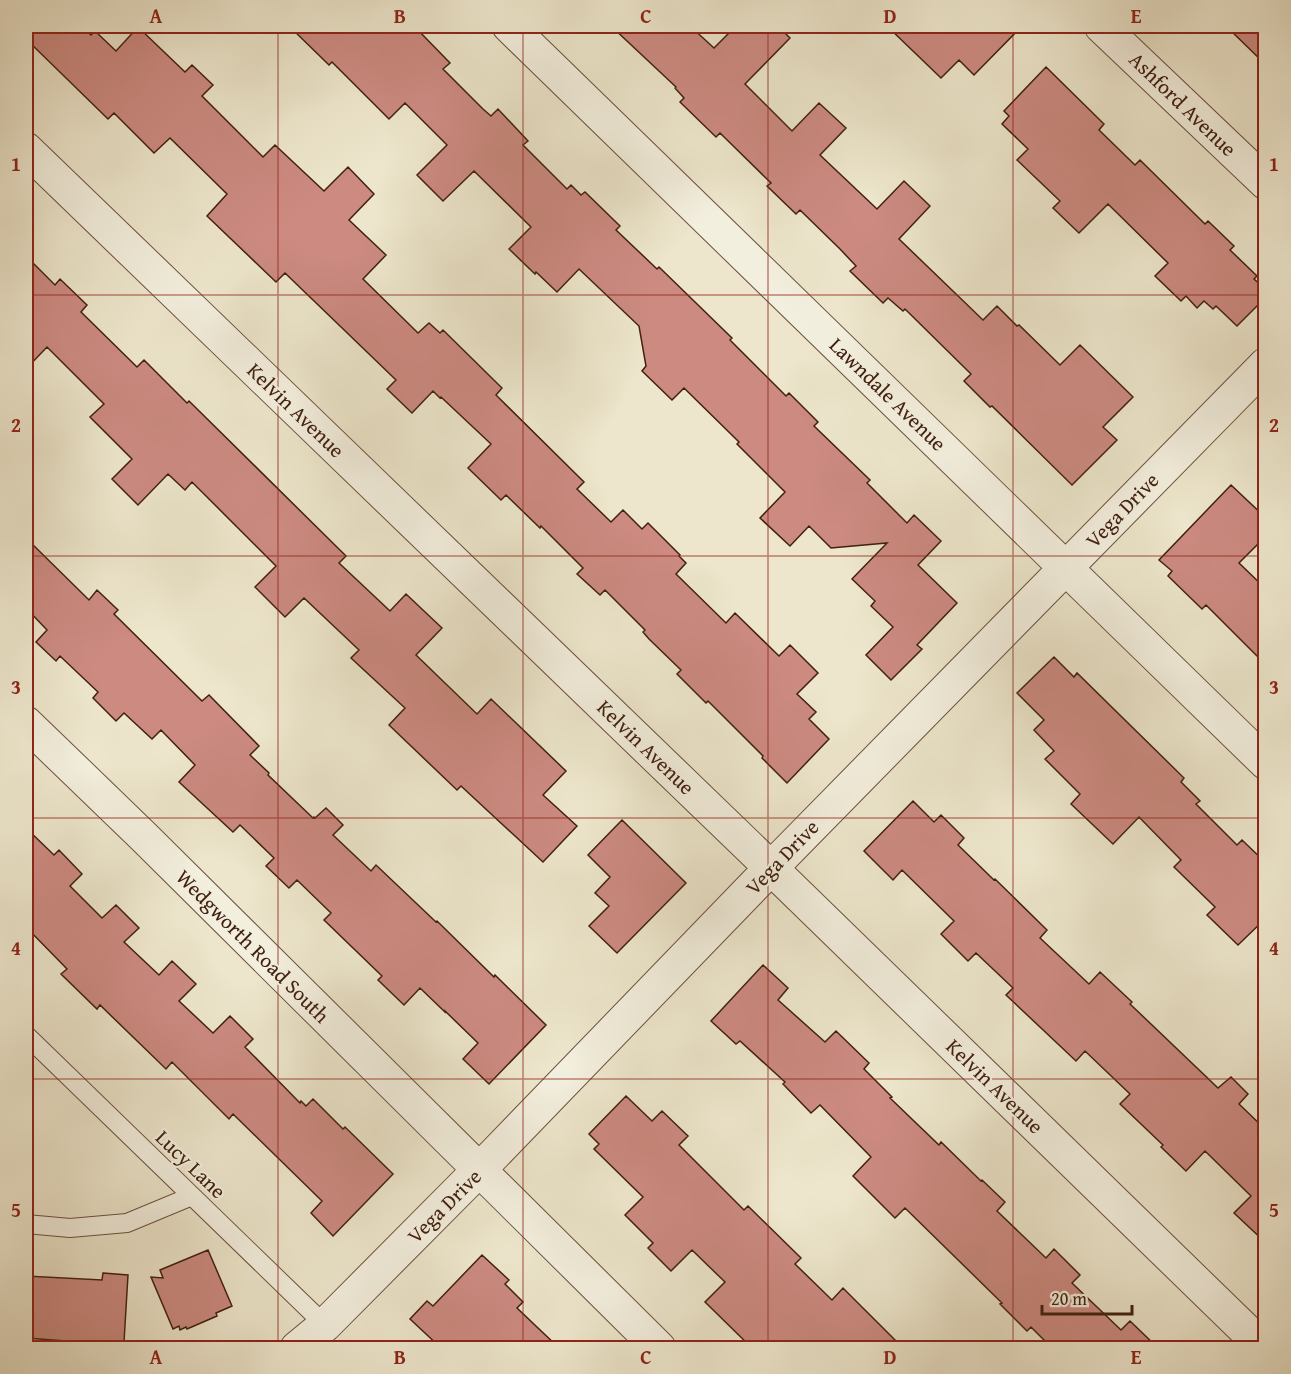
<svg xmlns="http://www.w3.org/2000/svg" width="1291" height="1374" font-family="'Gentium Book Plus',serif">
<style>
.building{fill:#cc8a81;stroke:#412010;stroke-width:1.5}
.lines{fill:none;stroke-linecap:round;stroke-linejoin:round}
.lane-casing{stroke:#6c523f;stroke-width:20}
.street-casing{stroke:#6c523f;stroke-width:35}
.lane{stroke:#f3efde;stroke-width:18}
.street{stroke:#f3efde;stroke-width:33}
.grid{fill:none;stroke:#8f2418;stroke-width:1.5;stroke-opacity:0.55}
.labels{text-anchor:middle;dominant-baseline:central;stroke-width:4.5;stroke-linejoin:round;paint-order:stroke}
.street-label{font-size:21px;fill:#412010;stroke:#f3efde}
.neatline{fill:none;stroke:#8f2418;stroke-width:2}
.grid-label{font-size:20px;text-anchor:middle;font-weight:bold;fill:#8f2418}
</style>
<rect width="100%" height="100%" fill="#ede6cc"/>
<filter id="stains"><feTurbulence type="fractalNoise" baseFrequency=".00333" numOctaves="4"/><feColorMatrix values="0 0 0 0 .2 0 0 0 0 .09 0 0 0 0 .02 0 0 0 .5 -.17"/></filter>
<radialGradient id="worn" r=".72"><stop offset=".6" stop-color="#630" stop-opacity="0"/><stop offset="1" stop-color="#630" stop-opacity=".3"/></radialGradient>
<!-- building -->
<path class="building" d="M 26,26 L 81,26 L 91,35 L 95,31 L 116,51 L 138,27 L 185,72 L 192,65 L 213,85 L 202,96 L 263,157 L 275,145 L 324,191 L 348,167 L 374,194 L 349,220 L 386,255 L 363,279 L 418,333 L 429,323 L 440,333 L 443,330 L 502,388 L 496,395 L 584,482 L 577,489 L 611,522 L 623,510 L 642,529 L 648,523 L 680,555 L 679,556 L 686,563 L 676,574 L 726,623 L 735,613 L 779,656 L 790,645 L 818,673 L 797,694 L 816,712 L 809,719 L 829,739 L 787,783 L 762,758 L 763,756 L 708,701 L 706,703 L 677,674 L 681,670 L 649,639 L 643,632 L 645,630 L 605,590 L 600,595 L 577,574 L 583,568 L 541,526 L 540,528 L 506,495 L 501,500 L 468,468 L 491,444 L 441,397 L 440,398 L 433,391 L 412,413 L 387,389 L 396,380 L 285,273 L 276,282 L 207,216 L 227,194 L 170,138 L 154,153 L 114,113 L 108,119 L 26,39 Z
M 289,26 L 414,26 L 450,63 L 443,69 L 483,109 L 491,116 L 498,109 L 528,141 L 523,145 L 567,189 L 571,185 L 581,195 L 585,192 L 620,226 L 616,230 L 657,269 L 659,267 L 732,338 L 730,340 L 786,396 L 789,393 L 818,422 L 814,426 L 870,480 L 867,483 L 907,523 L 914,515 L 941,541 L 918,565 L 957,603 L 917,645 L 922,649 L 891,680 L 866,655 L 893,627 L 871,606 L 875,601 L 852,579 L 887,543 L 831,548 L 809,526 L 790,546 L 760,518 L 785,492 L 737,444 L 739,442 L 684,388 L 672,400 L 642,371 L 646,366 L 639,326 L 579,269 L 557,292 L 536,272 L 535,274 L 509,249 L 531,227 L 474,171 L 443,201 L 417,175 L 447,145 L 405,103 L 389,119 L 332,62 L 329,65 Z
M 611,26 L 690,26 L 714,48 L 736,26 L 778,26 L 790,38 L 745,84 L 792,131 L 819,103 L 846,128 L 820,155 L 877,209 L 904,181 L 930,206 L 899,239 L 983,320 L 997,306 L 1017,326 L 1019,325 L 1060,365 L 1080,345 L 1133,397 L 1103,427 L 1117,440 L 1072,485 L 992,406 L 990,407 L 964,381 L 971,374 L 905,309 L 903,311 L 888,298 L 883,303 L 850,271 L 856,266 L 840,249 L 800,210 L 796,214 L 767,186 L 771,183 L 720,133 L 716,137 L 680,102 L 684,98 L 675,88 L 676,87 Z
M 887,26 L 1022,26 L 974,75 L 959,60 L 941,78 Z
M 1226,26 L 1266,26 L 1266,65 Z
M 1046,67 L 1104,124 L 1099,130 L 1135,165 L 1140,160 L 1205,224 L 1208,221 L 1234,246 L 1230,250 L 1257,276 L 1254,279 L 1266,290 L 1266,297 L 1237,326 L 1216,306 L 1213,309 L 1204,301 L 1197,308 L 1186,296 L 1181,301 L 1155,276 L 1168,263 L 1108,204 L 1079,233 L 1053,208 L 1060,201 L 1017,160 L 1028,149 L 1002,124 L 1009,116 L 1004,111 Z
M 26,256 L 55,285 L 60,279 L 87,305 L 81,312 L 137,367 L 144,360 L 187,403 L 189,401 L 346,556 L 339,563 L 390,611 L 406,594 L 442,628 L 416,655 L 477,714 L 491,699 L 566,771 L 543,795 L 577,826 L 543,862 L 461,786 L 457,790 L 389,725 L 405,708 L 351,658 L 359,650 L 304,598 L 285,617 L 255,587 L 276,566 L 192,482 L 185,490 L 168,474 L 138,505 L 112,479 L 132,459 L 90,417 L 104,404 L 47,347 L 26,369 Z
M 1231,485 L 1266,518 L 1266,536 L 1239,563 L 1266,589 L 1266,665 L 1206,605 L 1202,609 L 1168,576 L 1172,571 L 1159,560 Z
M 26,538 L 89,600 L 97,590 L 118,610 L 114,614 L 202,701 L 209,695 L 259,746 L 250,755 L 269,773 L 268,775 L 313,818 L 314,817 L 315,818 L 326,808 L 343,825 L 333,835 L 371,871 L 376,865 L 436,922 L 437,921 L 494,977 L 495,975 L 546,1025 L 489,1084 L 463,1059 L 478,1043 L 445,1011 L 445,1012 L 420,988 L 404,1005 L 378,980 L 382,976 L 324,920 L 331,913 L 297,880 L 289,888 L 266,866 L 274,858 L 240,825 L 233,832 L 179,782 L 195,765 L 161,730 L 152,739 L 124,713 L 116,721 L 93,698 L 98,692 L 60,656 L 56,661 L 36,642 L 47,630 L 26,608 Z
M 1054,657 L 1074,677 L 1077,673 L 1184,778 L 1181,782 L 1200,801 L 1196,804 L 1237,845 L 1242,840 L 1266,863 L 1266,918 L 1238,945 L 1207,915 L 1215,907 L 1174,867 L 1181,860 L 1139,817 L 1113,844 L 1071,804 L 1080,794 L 1045,759 L 1054,751 L 1034,730 L 1044,720 L 1017,693 Z
M 913,801 L 934,822 L 941,815 L 964,838 L 958,845 L 994,880 L 995,879 L 1047,930 L 1040,938 L 1089,984 L 1100,972 L 1132,1002 L 1130,1004 L 1218,1088 L 1231,1077 L 1248,1094 L 1239,1104 L 1266,1130 L 1266,1243 L 1234,1213 L 1251,1196 L 1205,1151 L 1186,1171 L 1161,1147 L 1163,1145 L 1120,1104 L 1130,1094 L 1085,1051 L 1076,1061 L 1006,995 L 1013,988 L 976,953 L 968,961 L 941,934 L 954,921 L 902,870 L 893,880 L 864,851 Z
M 622,820 L 686,883 L 617,953 L 589,926 L 609,906 L 595,893 L 610,877 L 588,855 Z
M 26,828 L 54,855 L 59,850 L 82,874 L 70,886 L 102,918 L 116,905 L 139,928 L 124,942 L 159,975 L 172,961 L 196,984 L 179,1001 L 213,1033 L 230,1016 L 253,1039 L 245,1047 L 300,1103 L 301,1101 L 306,1106 L 313,1099 L 343,1129 L 345,1127 L 393,1174 L 333,1236 L 311,1213 L 322,1201 L 233,1114 L 229,1119 L 172,1062 L 166,1069 L 100,1005 L 97,1009 L 61,974 L 67,969 L 26,927 Z
M 763,965 L 788,988 L 778,1000 L 825,1042 L 836,1031 L 869,1063 L 864,1069 L 892,1097 L 890,1098 L 939,1145 L 941,1142 L 981,1181 L 982,1180 L 1005,1202 L 997,1211 L 1046,1258 L 1054,1249 L 1080,1275 L 1072,1283 L 1121,1330 L 1130,1321 L 1158,1348 L 1052,1348 L 1031,1327 L 1027,1331 L 1000,1304 L 1002,1303 L 905,1208 L 895,1218 L 853,1176 L 871,1157 L 820,1105 L 811,1113 L 783,1084 L 785,1082 L 740,1041 L 736,1044 L 711,1021 Z
M 626,1096 L 652,1121 L 662,1111 L 688,1136 L 679,1145 L 744,1210 L 748,1206 L 801,1258 L 795,1264 L 832,1300 L 843,1288 L 903,1348 L 752,1348 L 705,1302 L 725,1282 L 692,1250 L 671,1271 L 648,1248 L 653,1243 L 625,1215 L 643,1197 L 594,1149 L 599,1144 L 589,1134 Z
M 208,1250 L 232,1306 L 216,1313 L 217,1316 L 187,1329 L 186,1327 L 180,1330 L 179,1326 L 173,1329 L 151,1277 L 163,1278 L 160,1270 Z
M 482,1255 L 509,1280 L 505,1284 L 523,1302 L 517,1308 L 559,1348 L 441,1348 L 410,1319 L 427,1301 L 433,1306 Z
M 103,1273 L 128,1275 L 124,1342 L 114,1341 L 113,1345 L 98,1345 L 79,1344 L 79,1342 L 26,1338 L 26,1276 L 102,1280 Z"/>
<g class="lines">
<!-- lane casing -->
<g class="lane-casing">
<path id="lane" d="M 26,1035 L 325,1325
M 26,1224 L 70,1228 L 127,1223 L 192,1196"/>
</g>
<!-- street casing -->
<g class="street-casing">
<path id="street" d="M 509,26 L 1266,763
M 1101,26 L 1266,183
M 26,149 L 771,868 L 1264,1348
M 26,723 L 144,837 L 659,1348
M 297,1348 L 325,1325 L 479,1170 L 771,868 L 1266,364"/>
</g>
<!-- lane -->
<use href="#lane" class="lane"/>
<!-- street -->
<use href="#street" class="street"/>
</g>
<!-- grid -->
<path class="grid" d="M 278,26 L 278,1348M 523,26 L 523,1348M 768,26 L 768,1348M 1013,26 L 1013,1348M 26,295 L 1266,295M 26,556 L 1266,556M 26,818 L 1266,818M 26,1079 L 1266,1079"/>
<g class="labels">
<!-- street labels -->
<g class="street-label">
<text transform="translate(1183 104) rotate(44)">Ashford Avenue</text>
<text transform="translate(888 394) rotate(44)">Lawndale Avenue</text>
<text transform="translate(296 410) rotate(44)">Kelvin Avenue</text>
<text transform="translate(1122 510) rotate(-46)">Vega Drive</text>
<text transform="translate(646 747) rotate(44)">Kelvin Avenue</text>
<text transform="translate(782 857) rotate(-46)">Vega Drive</text>
<text transform="translate(253 946) rotate(45)">Wedgworth Road South</text>
<text transform="translate(995 1086) rotate(44)">Kelvin Avenue</text>
<text transform="translate(191 1164) rotate(44)">Lucy Lane</text>
<text transform="translate(444 1206) rotate(-45)">Vega Drive</text>
</g>
</g>
<!-- margin -->
<rect width="1291" height="1374" fill="none" stroke="#ede6cc" stroke-width="66"/>
<!-- scale -->
<path d="M1042 1305v9h90v-9" fill="none" stroke="#412010" stroke-width="3"/>
<text x="1051" y="1305" font-size="18" fill="#412010" stroke="#f3efde" stroke-width="4.5" paint-order="stroke">20 m</text>
<rect x="33" y="33" width="1225" height="1308" class="neatline"/>
<g class="grid-label">
<text x="156" y="23">A</text>
<text x="400" y="23">B</text>
<text x="646" y="23">C</text>
<text x="890" y="23">D</text>
<text x="1136" y="23">E</text>
<text x="16" y="171">1</text>
<text x="1274" y="171">1</text>
<text x="16" y="432">2</text>
<text x="1274" y="432">2</text>
<text x="16" y="694">3</text>
<text x="1274" y="694">3</text>
<text x="16" y="955">4</text>
<text x="1274" y="955">4</text>
<text x="16" y="1217">5</text>
<text x="1274" y="1217">5</text>
<text x="156" y="1364">A</text>
<text x="400" y="1364">B</text>
<text x="646" y="1364">C</text>
<text x="890" y="1364">D</text>
<text x="1136" y="1364">E</text>
</g>
<rect width="100%" height="100%" filter="url(#stains)"/>
<rect width="100%" height="100%" fill="url(#worn)"/>
</svg>
